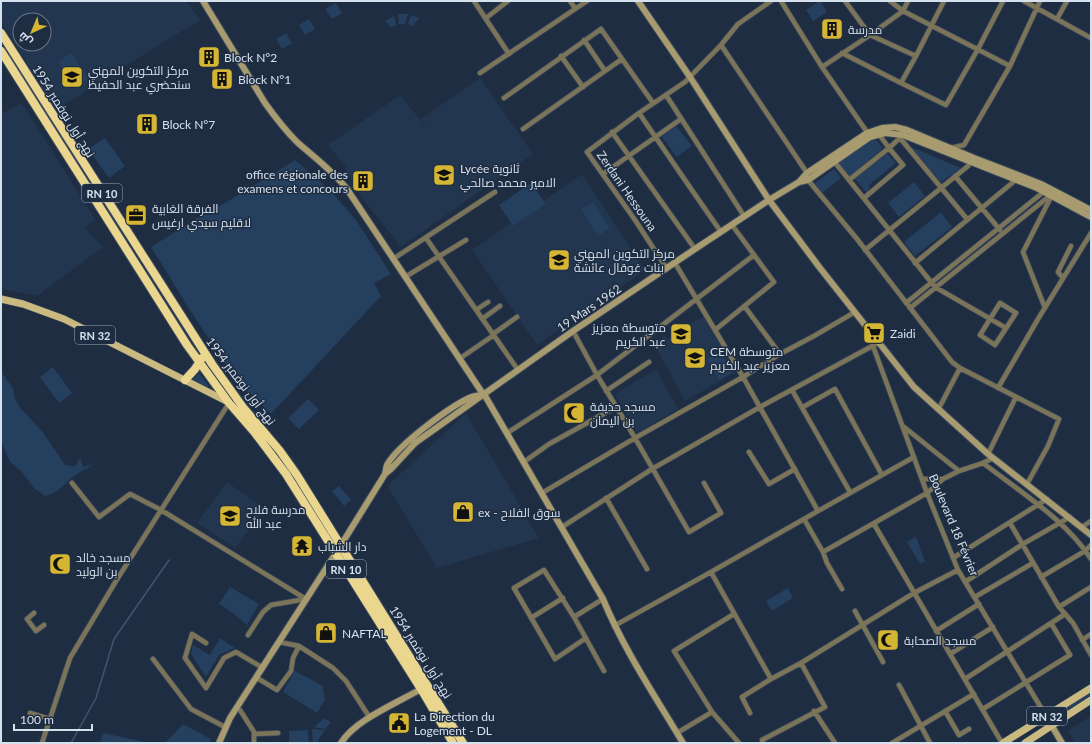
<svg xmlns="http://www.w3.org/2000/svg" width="1092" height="744" font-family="Lato,Cairo,sans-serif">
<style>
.built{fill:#22364f;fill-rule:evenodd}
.green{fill:#253f5f}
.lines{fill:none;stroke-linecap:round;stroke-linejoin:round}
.stream{stroke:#405470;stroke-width:1.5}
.street-casing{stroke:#3b4a5d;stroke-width:6}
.secondary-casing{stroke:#3b4a5d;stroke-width:8}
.primary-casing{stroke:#3b4a5d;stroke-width:8}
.highway-casing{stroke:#3b4a5d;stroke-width:10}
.street{stroke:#7b7458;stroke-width:4.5}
.secondary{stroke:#a89b6f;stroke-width:6}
.primary{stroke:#cbba80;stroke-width:7}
.highway{stroke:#ead68f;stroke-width:8}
.labels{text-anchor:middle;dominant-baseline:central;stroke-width:3;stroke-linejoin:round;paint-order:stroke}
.shield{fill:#1e2d41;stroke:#9fabba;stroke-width:1}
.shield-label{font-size:11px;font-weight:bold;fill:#d6e1ee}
.poi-label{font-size:12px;fill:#d6e1ee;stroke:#1e2d41;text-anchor:start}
.street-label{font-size:12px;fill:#d6e1ee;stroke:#1e2d41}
</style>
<rect width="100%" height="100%" fill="#1e2d41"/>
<!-- built -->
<path class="built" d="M 1,1 L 186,1 L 201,20 L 165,41 L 56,110 L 1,21 ZM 20,20 L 44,20 L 44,44 L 20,44 Z
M 480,78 L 533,154 L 401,247 L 361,197 L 345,168 L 346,167 L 328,145 L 400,95 L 427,128 L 421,119 Z
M 22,103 L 95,219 L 85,228 L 103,247 L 37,296 L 1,289 L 1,114 Z
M 582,174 L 645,270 L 537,345 L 472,250 Z
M 704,317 L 736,372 L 685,401 L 654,344 L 665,335 L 667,339 L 675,335 L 674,331 L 675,330 Z
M 656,369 L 678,409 L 637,433 L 615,394 Z
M 466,413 L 539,538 L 437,568 L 387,486 Z
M 227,482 L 265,509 L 235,548 L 197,523 Z
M 1091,716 L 1091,743 L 1075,743 L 1068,730 Z"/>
<!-- green -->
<path class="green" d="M 820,1 L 827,12 L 813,21 L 806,10 Z
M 336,3 L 342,13 L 332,19 L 325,9 Z
M 398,14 L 408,14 L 405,24 L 399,24 Z
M 411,15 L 419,18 L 413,26 L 408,24 Z
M 394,16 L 396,25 L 391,27 L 385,21 Z
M 309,19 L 315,29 L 305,35 L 299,25 Z
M 286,33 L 292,43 L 282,49 L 276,39 Z
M 71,53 L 88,79 L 75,88 L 58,62 Z
M 676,126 L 692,146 L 677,157 L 662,137 Z
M 105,138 L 125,166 L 109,178 L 88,149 Z
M 874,139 L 877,141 L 883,148 L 848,178 L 836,163 L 871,140 Z
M 911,147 L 961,168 L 941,182 Z
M 886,152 L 896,163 L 869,185 L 870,189 L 866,192 L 855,179 L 855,178 Z
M 295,160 L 330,190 L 356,220 L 391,274 L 374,283 L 381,296 L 271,414 L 235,379 L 190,310 L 151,247 L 202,215 L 220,206 Z
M 834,169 L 841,178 L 822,193 L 815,183 Z
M 914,182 L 925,196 L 899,217 L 888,203 Z
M 531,183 L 546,204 L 513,226 L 499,205 Z
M 593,202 L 610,228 L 598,236 L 581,209 Z
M 941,212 L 952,227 L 915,256 L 904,242 Z
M 720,351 L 732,373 L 719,380 L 707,359 Z
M 53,367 L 72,393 L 59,403 L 40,377 Z
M 1,372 L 13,388 L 15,399 L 20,408 L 42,431 L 65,465 L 75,466 L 80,458 L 83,467 L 94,464 C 88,468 85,469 80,472 C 68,479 60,493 45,496 L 34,488 L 21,471 L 10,462 L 1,441 Z
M 199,373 L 209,386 L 206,389 L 191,381 Z
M 308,399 L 319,410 L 299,429 L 288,418 Z
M 339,486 L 351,500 L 344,506 L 332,491 Z
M 916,537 L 925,561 L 920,564 L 907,542 Z
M 230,587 L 259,604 L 247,625 L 234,614 L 218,603 L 220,602 Z
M 788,588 L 793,598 L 772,611 L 766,601 Z
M 220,638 L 235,648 L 219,655 L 206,677 L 191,654 L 193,645 L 210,655 Z
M 295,671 L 323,686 L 325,700 L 317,713 L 283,692 Z
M 1091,691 L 1091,695 L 1060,716 L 1058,712 Z
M 324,718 L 331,722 L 325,729 L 314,727 Z
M 183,724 L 211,739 L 209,743 L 165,743 Z
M 312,729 L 325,730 L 316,743 L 313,743 Z
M 308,730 L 309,743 L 289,743 L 289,731 Z
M 103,733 L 149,743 L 100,743 Z"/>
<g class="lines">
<!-- stream -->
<path class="stream" d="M 71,743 L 96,698 L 114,639 L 169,560"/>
<!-- street casing -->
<g class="street-casing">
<path id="street" d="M 474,1 L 509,54
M 570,1 L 575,8
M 781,1 L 822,67 L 869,135
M 845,1 L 870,35 L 903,11 L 890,1
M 908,1 L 903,11 L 1010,66
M 1024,1 L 1091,38
M 486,18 L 508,1
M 1057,19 L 1067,1
M 584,40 L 605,71
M 721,45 L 807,173
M 561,56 L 583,87
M 916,56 L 944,1
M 822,67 L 870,35 L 916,56 L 901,83 L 842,53
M 480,73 L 587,1
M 901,83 L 946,105 L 978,49 L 1003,1
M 666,95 L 744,216
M 504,98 L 601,29 L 653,103
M 639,113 L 687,183 L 721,232
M 523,129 L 622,59
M 612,132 L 695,249
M 900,138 L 967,219
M 951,148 L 964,145 L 1010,66 L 1040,1
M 833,160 L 935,287 L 1006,328
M 603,174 L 681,119
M 955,176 L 1000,230
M 808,180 L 857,239 L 952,362 L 960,368 L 1059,419 L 1048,446 L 1027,484
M 849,180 L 889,148 L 878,133
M 864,198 L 903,165 L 889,148 L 901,137
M 426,238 L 518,370
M 865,250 L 968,166 L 972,160
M 393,259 L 495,192
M 675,263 L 743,377 L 818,511 L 914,457
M 915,263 L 1017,179
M 667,269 L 635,220 L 587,152 L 639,113 L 685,82 L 721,45 L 738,24 L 771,1
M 405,277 L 466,240
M 1063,278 L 1058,272 L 1071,246
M 906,303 L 1046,190
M 1000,303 L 1016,313 L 995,345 L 980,335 Z
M 745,307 L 780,354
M 910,308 L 1052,194
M 1045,308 L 1023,252 L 1051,197
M 476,310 L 488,302
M 482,319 L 500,306
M 715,330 L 774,282 L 732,225
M 573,331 L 597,375 L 635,438 L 743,377 L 780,354 L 814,336 L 855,312
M 493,334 L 517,317
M 873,346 L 927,493 L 958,570 L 1046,716
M 459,359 L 494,335
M 998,388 L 1038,319 L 1091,233
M 792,390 L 850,492
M 606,391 L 649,362
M 803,407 L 835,389 L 882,475
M 938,410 L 960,368
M 904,427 L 959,471
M 507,433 L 597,375 L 754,255
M 749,452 L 769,484 L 795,469
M 988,454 L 1016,397
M 524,462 L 549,444 L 616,407
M 983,463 C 1019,491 1066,520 1091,559
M 922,479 L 943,479 L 959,471 L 983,463 L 993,458
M 72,483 L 99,517 L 130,494 L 161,510 L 306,599
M 542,493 L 635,438 L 689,532 L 721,513 L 704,483
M 606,498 L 647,569
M 818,511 L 804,519 L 823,552 L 927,493 L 943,479
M 1010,523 L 1059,607 L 1073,623 L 1091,655
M 874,524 L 1002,743
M 562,527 L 652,469 L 760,407 L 876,344
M 1082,527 L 1091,521
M 823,552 L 827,563 L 842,589
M 953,558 L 1047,499
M 1041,577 L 1085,551 L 1091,545
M 965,582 L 1023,544 L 1070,517
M 975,597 L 1033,563
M 603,599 L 574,617 L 604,671
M 1059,607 L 1091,587
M 855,611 L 883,662
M 34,613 L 27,619 L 36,631 L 44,625
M 734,614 L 674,651 L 712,712 L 739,743
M 574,617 L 544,570 L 514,588 L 555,659 L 586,638
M 531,618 L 563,598
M 614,626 L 711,572
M 936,631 L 979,604
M 248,635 L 263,612 L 271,605 L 306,599
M 1082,640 L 1091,634
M 279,642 L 299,646 L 333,668 L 346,681 L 370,718
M 206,643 L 192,634 L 185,658 L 206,688 L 224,658 L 236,652 L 263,668
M 950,654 L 993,627
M 153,659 L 191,709 L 225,727
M 257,678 L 277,690 L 291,671 L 293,658 L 299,646
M 771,679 L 711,572 L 804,519
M 965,679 L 1065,614
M 899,685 L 930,743
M 983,709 L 1070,655 L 1051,623
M 240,710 L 254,732 L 254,743
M 814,711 L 835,743
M 945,711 L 959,735 L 969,729
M 30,713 L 50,719
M 750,713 L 742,697 L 771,679 L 801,663 L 914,593 L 958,570
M 677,733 L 712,712
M 254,734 L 278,733
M 42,743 L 70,658 L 116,581 L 229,403
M 763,743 L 762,740 L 825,707 L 801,663
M 892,743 L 974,694"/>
</g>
<!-- secondary casing -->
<g class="secondary-casing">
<path id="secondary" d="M 203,1 L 265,103 C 275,117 285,130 297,142 C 314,157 333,171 347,189 L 483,394
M 638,1 L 690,77 L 769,200 L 820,268 L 914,387 L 988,454 L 1091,535
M 799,182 L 807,173 L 867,133 L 882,128 L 895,127 L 907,130 L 974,158 L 1041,184 L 1091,210
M 484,394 L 603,599 C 624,650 655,696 683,743
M 385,474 L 391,469 L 415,443 L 573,331 L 695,249 L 769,200 L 799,182 L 808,180 L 870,137 L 885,133 L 903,135 L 1037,188 L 1091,217
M 1046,716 L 1062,743
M 219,743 L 230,718 L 341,545 L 385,474 C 386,471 386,467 387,465 C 398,445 448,408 469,398 C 473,396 477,396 481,395
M 341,743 C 355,720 397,703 421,689"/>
</g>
<!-- primary casing -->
<g class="primary-casing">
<path id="primary" d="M 1,299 L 23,304 L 64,319 L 228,402
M 1003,743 L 1091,688
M 1025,743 L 1091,700"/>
</g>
<!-- highway casing -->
<g class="highway-casing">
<path id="highway" d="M 1,33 L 212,364 L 242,406 L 280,451 L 297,475 L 463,743
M 1,51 L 187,345 L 229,403 L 255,433 L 286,474 L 421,689 L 453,743
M 185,380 L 195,369 L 202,358"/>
</g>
<!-- street -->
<use href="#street" class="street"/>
<!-- secondary -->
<use href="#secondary" class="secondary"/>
<!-- primary -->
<use href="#primary" class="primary"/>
<!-- highway -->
<use href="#highway" class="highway"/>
</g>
<!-- icons -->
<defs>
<g id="building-square" transform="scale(1.15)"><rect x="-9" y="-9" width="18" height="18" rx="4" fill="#d5b534" stroke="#1e2d41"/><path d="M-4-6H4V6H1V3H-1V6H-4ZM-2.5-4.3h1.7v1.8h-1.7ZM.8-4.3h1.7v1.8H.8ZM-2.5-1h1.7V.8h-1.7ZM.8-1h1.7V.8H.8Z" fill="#111"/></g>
<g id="university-square" transform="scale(1.15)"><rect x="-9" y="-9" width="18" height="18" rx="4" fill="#d5b534" stroke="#1e2d41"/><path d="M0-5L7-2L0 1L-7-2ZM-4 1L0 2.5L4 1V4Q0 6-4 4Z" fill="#111"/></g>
<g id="school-square" transform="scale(1.15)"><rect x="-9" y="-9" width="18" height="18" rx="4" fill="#d5b534" stroke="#1e2d41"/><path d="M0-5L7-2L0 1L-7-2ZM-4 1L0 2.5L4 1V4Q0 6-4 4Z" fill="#111"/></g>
<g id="office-square" transform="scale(1.15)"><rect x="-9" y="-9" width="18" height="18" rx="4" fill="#d5b534" stroke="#1e2d41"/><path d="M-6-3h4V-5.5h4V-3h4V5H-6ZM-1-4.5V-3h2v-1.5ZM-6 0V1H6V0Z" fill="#111"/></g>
<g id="supermarket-square" transform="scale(1.15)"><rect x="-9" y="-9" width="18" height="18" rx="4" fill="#d5b534" stroke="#1e2d41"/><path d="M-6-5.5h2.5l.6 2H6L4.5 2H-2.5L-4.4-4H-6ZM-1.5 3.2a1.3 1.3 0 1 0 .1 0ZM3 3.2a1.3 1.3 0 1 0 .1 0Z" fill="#111"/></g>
<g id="mosque-square" transform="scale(1.15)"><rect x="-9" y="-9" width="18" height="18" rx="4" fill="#d5b534" stroke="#1e2d41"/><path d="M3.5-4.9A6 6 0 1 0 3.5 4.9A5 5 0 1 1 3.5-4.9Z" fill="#111"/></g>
<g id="shop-square" transform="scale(1.15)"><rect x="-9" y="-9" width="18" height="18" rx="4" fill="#d5b534" stroke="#1e2d41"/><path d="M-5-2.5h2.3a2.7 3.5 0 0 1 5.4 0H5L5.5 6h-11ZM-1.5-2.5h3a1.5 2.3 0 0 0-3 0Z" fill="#111"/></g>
<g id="temple-square" transform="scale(1.15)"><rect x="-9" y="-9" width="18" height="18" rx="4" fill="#d5b534" stroke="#1e2d41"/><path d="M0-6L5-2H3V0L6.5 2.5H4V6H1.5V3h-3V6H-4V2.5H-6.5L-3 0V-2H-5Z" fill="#111"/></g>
<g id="civic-square" transform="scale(1.15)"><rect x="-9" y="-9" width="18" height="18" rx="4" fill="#d5b534" stroke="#1e2d41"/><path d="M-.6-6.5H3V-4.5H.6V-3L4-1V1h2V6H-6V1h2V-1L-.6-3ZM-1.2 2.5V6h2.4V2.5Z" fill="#111"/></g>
</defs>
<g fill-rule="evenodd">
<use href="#building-square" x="832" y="29"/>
<use href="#building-square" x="209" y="57"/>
<use href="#university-square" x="72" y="77"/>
<use href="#building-square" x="222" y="79"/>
<use href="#building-square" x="147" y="124"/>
<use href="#school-square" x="444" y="175"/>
<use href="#building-square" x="363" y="181"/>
<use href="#office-square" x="136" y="215"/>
<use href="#university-square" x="559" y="260"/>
<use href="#supermarket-square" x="874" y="333"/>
<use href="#school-square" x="681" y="334"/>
<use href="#school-square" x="695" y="358"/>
<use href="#mosque-square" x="574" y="413"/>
<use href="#shop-square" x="463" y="512"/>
<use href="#school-square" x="230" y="516"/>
<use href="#temple-square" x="302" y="546"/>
<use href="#mosque-square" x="60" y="564"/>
<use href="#shop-square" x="326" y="633"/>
<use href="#mosque-square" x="888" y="640"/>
<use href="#civic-square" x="399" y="723"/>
</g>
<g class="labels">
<!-- shield labels -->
<g class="shield">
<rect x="82" y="184" width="40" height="18" rx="3"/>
<rect x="75" y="326" width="40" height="18" rx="3"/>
<rect x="326" y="560" width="40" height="18" rx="3"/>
<rect x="1027" y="707" width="40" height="18" rx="3"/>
</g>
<g class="shield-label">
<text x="102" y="193">RN 10</text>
<text x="95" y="335">RN 32</text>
<text x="346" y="569">RN 10</text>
<text x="1047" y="716">RN 32</text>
</g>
<!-- poi labels -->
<g class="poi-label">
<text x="848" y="29">مدرسة</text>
<text x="224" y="57">Block N°2</text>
<text x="88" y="70">مركز التكوين المهني<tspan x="88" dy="14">سنحضري عبد الحفيظ</tspan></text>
<text x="238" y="79">Block N°1</text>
<text x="162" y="124">Block N°7</text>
<text x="460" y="168">Lycée ثانوية<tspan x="460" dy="14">الامير محمد صالحي</tspan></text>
<text x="348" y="174" text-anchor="end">office régionale des<tspan x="348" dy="14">examens et concours</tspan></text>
<text x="152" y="208">الفرقة الغابية<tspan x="152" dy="14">لاقليم سيدي ارغيس</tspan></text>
<text x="574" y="253">مركز التكوين المهني<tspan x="574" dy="14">بنات غوقال عائشة</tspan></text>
<text x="666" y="327" text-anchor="end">متوسطة معزيز<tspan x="666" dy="14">عبد الكريم</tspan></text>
<text x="890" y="333">Zaidi</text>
<text x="710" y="351">CEM متوسطة<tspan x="710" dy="14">معزيز عبد الكريم</tspan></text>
<text x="590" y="406">مسجد حذيفة<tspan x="590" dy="14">بن اليمان</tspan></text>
<text x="246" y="509">مدرسة فلاح<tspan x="246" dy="14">عبد الله</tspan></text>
<text x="478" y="512">ex - سوق الفلاح</text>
<text x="318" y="546">دار الشباب</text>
<text x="76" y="557">مسجد خالد<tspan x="76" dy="14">بن الوليد</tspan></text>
<text x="342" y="633">NAFTAL</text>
<text x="904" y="640">مسجد الصحابة</text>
<text x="414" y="716">La Direction du<tspan x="414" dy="14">Logement - DL</tspan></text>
</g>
<!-- street labels -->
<g class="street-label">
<text transform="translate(64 111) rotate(58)">نهج أول نوفمبر 1954</text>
<text transform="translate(627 191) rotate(55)">Zerdani Hessouna</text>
<text transform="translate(589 308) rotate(-34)">19 Mars 1962</text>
<text transform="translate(241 381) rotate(53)">نهج أول نوفمبر 1954</text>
<text transform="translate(954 525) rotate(67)">Boulevard 18 Février</text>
<text transform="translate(421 652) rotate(58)">نهج أول نوفمبر 1954</text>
</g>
</g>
<!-- border -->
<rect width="1092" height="744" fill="none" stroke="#d6e1ee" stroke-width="4"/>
<!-- north arrow -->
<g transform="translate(32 32) rotate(224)"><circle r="19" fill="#1e2d41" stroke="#687586"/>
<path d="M0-3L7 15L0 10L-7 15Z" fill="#d5b534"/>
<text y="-6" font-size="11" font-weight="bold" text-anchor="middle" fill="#d6e1ee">ش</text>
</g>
<!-- scale -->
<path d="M14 724v6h78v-6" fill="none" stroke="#d6e1ee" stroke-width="2"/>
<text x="20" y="724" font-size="12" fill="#d6e1ee" stroke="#1e2d41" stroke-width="3" paint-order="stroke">100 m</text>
</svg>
